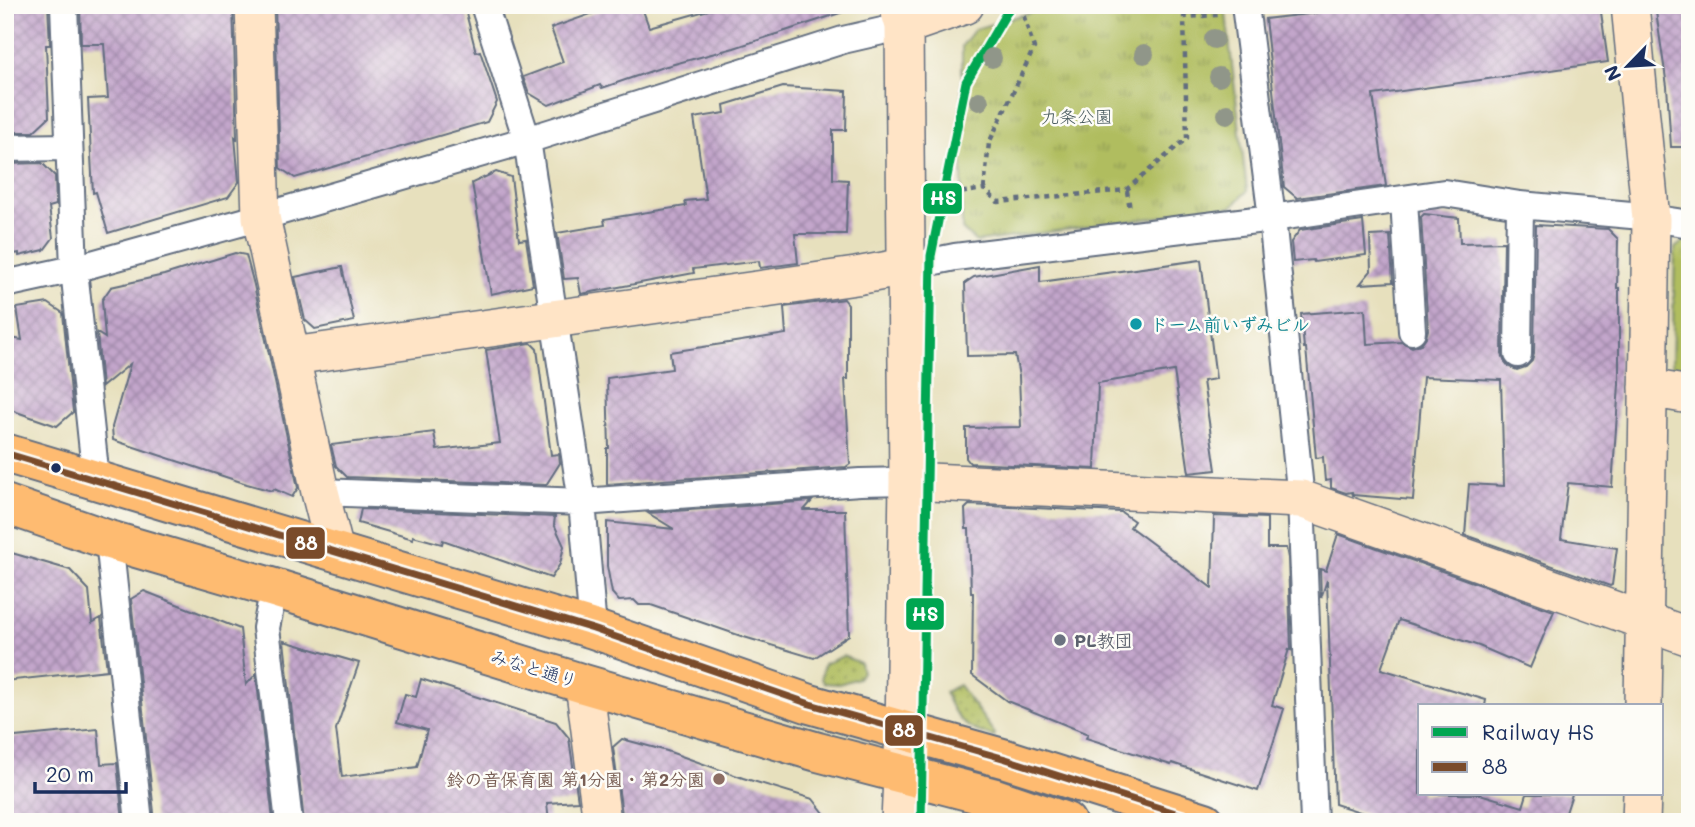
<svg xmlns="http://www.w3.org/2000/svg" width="1695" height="827" font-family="Mali,'Klee One',sans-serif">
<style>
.grass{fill:url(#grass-dots);stroke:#66765e;stroke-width:2}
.park{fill:url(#park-tufts);stroke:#66765e;stroke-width:2}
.building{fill:url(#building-cross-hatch)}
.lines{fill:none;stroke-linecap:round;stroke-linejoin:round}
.street-casing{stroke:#626d7f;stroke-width:30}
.secondary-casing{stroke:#626d7f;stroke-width:40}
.highway-casing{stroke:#626d7f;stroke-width:42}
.path{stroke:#626d7f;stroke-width:4.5;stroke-dasharray:5 5;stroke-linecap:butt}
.street{stroke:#fff;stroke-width:26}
.secondary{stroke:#ffe4c6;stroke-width:37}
.highway{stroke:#febb71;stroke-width:38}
.bus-1-casing{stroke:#fdfcf7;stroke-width:12}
.bus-1{stroke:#7a4b2a;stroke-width:7}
.rail-1-casing{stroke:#fdfcf7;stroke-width:14}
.rail-1{stroke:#00a651;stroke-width:9}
.tree{fill:#909689}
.culture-dot{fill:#0f9aa8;stroke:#fdfcf7;stroke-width:2.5}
.bus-dot{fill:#1b2f5e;stroke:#fdfcf7;stroke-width:2.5}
.worship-dot{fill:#6b7280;stroke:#fdfcf7;stroke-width:2.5}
.education-dot{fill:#8d6e63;stroke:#fdfcf7;stroke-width:2.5}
.labels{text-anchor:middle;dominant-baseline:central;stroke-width:5;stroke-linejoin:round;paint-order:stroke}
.park-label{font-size:18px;fill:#485a5e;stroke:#fdfcf7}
.culture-label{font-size:18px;font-weight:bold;fill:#0d838f;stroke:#fdfcf7;text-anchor:start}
.worship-label{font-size:18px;font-weight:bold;fill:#5b616d;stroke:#fdfcf7;text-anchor:start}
.street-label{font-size:18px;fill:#1b2f5e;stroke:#fdfcf7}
.education-label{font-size:18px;font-weight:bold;fill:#785e54;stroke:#fdfcf7;text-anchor:end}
.line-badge{stroke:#fdfcf7;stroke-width:2.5}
.badge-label{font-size:19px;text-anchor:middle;font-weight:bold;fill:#fff}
</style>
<defs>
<pattern id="grass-dots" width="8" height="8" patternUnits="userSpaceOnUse" patternTransform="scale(1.75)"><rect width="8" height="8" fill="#b0bd5f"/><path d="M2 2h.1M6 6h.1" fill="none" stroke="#8e9a52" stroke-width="1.8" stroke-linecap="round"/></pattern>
<pattern id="park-tufts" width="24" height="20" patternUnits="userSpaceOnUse" patternTransform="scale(1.75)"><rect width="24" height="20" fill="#b0bd5f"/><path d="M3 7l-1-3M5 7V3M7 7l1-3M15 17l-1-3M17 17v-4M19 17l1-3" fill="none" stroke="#8e9a52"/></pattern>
<pattern id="building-cross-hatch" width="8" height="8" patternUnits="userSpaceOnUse" patternTransform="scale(1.75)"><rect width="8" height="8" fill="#c3a6cb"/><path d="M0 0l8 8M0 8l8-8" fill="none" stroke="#9e88a8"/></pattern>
</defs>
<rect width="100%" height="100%" fill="#fdfcf7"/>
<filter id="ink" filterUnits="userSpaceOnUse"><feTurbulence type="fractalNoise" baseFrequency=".0143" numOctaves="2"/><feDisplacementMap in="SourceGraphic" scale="14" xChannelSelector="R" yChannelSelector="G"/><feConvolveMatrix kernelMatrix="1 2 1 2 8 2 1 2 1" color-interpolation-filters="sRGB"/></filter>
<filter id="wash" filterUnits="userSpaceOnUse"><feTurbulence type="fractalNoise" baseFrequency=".00686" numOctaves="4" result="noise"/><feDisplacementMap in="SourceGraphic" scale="28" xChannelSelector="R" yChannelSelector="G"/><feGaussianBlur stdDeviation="1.57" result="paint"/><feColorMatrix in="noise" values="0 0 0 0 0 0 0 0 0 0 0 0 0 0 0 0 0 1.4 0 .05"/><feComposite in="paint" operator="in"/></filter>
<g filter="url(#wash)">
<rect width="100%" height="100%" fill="#e7e0bd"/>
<!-- grass -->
<path class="grass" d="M 843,656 L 860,663 L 862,672 L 858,678 L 839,684 L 824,683 L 821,679 L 824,664 Z
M 959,685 L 995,734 L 994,737 C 965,729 955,720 945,692 Z"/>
<!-- park -->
<path class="park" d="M 1055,5 L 1225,5 L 1247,191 L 1232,207 L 976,242 L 962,229 L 962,46 L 975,29 Z
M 1689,237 L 1690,237 L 1690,383 L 1685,383 L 1672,367 L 1675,248 Z"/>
<g id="blocks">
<!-- building -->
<path class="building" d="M 5,5 L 48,5 L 50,45 L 46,45 L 49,117 L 33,132 L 5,132 Z
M 80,5 L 233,5 L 237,139 L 235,137 L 239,182 L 228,197 L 108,233 L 96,192 L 93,193 L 88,99 L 108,98 L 104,44 L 81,44 Z
M 275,5 L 464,5 L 476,52 L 480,51 L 497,102 L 487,122 L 295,178 L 280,168 Z
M 616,5 L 641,5 L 649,27 L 726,5 L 846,5 L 846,11 L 734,48 L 663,67 L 602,88 L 600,85 L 549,105 L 529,93 L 523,77 L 563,62 L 551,28 Z
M 1316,5 L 1600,5 L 1608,62 L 1373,95 L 1386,186 L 1297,198 L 1284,187 L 1265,19 L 1316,13 Z
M 1655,5 L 1690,5 L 1690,147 L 1671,147 L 1667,86 Z
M 783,87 L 847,91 L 846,130 L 833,130 L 833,179 L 848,180 L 846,234 L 795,234 L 798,263 L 760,268 L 759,261 L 693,269 L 694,273 L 581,294 L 578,278 L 564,279 L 557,233 L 605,225 L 604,219 L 686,206 L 685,201 L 706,199 L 694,118 L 725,113 L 724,105 Z
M 42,163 L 55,176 L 56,205 L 49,207 L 53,238 L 44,250 L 19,256 L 19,253 L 5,256 L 5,164 Z
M 496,172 L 511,177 L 519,240 L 526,239 L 533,285 L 491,294 L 472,183 Z
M 1424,214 L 1459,218 L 1460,243 L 1504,242 L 1502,354 L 1505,362 L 1509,367 L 1517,370 L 1526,367 L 1532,361 L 1534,354 L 1536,225 L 1608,229 L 1618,239 L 1617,288 L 1619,288 L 1619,384 L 1612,487 L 1568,483 L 1561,539 L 1617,548 L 1612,585 L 1610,586 L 1465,535 L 1469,484 L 1504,486 L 1501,380 L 1423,377 L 1413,500 L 1353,495 L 1352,492 L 1346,493 L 1331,488 L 1331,480 L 1325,481 L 1323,457 L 1316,458 L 1306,348 L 1304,348 L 1301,314 L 1365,309 L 1367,344 L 1402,342 L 1412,347 L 1421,344 L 1426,337 L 1428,330 L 1421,217 Z
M 1363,221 L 1366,255 L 1314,262 L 1313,260 L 1293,262 L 1291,242 L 1300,230 Z
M 1390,235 L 1393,282 L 1360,284 L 1371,271 L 1370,236 Z
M 235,253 L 246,255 L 254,285 L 298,488 L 292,497 L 274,489 L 272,491 L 247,484 L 113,440 L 112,427 L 130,364 L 102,387 L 97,333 L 105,338 L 102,300 L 111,287 L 164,275 Z
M 1201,260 L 1216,379 L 1203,381 L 1216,470 L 1189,473 L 1174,371 L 1098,383 L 1095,469 L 970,463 L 966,458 L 966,428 L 1021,427 L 1019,376 L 1015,355 L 967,356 L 965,283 L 974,277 L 1040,265 L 1040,282 Z
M 342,267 L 354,321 L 315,329 L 305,320 L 295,277 Z
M 844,299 L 848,304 L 848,379 L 845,379 L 850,464 L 846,467 L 607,484 L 607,448 L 609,448 L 607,378 L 672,369 L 670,352 L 786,334 L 784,307 Z
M 48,303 L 63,313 L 73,412 L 57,426 L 5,408 L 5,337 L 22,340 L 17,308 Z
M 531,343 L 537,349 L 551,455 L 559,454 L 560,463 L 546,485 L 347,477 L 336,466 L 331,445 L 434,432 L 437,450 L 500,443 L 486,350 Z
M 812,501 L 804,510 L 845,510 L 849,635 L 814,658 L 744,637 L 651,605 L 639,605 L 634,600 L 619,601 L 612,593 L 607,566 L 607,522 L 674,529 L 648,513 Z
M 969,505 L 1121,512 L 1134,521 L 1130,527 L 1212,588 L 1214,516 L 1267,518 L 1267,548 L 1286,548 L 1288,558 L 1291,650 L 1289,649 L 1272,705 L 1284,709 L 1258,791 L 1172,763 L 1171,765 L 1086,738 L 1088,734 L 1007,701 L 972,675 L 973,593 L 971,593 L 969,529 L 966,529 L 965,509 Z
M 361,509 L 555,517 L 554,524 L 564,546 L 560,564 L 551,578 L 443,540 L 442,544 L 413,536 L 413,539 L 358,523 Z
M 1338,534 L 1554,611 L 1530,668 L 1479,646 L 1399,620 L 1381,669 L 1486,700 L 1485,706 L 1420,706 L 1420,794 L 1480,794 L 1523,807 L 1527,794 L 1572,794 L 1563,822 L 1391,822 L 1335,804 L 1327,580 L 1321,598 L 1320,569 L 1326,571 Z
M 5,551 L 70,570 L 89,590 L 92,623 L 101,618 L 107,670 L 5,681 Z
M 144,591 L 240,629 L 246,685 L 256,674 L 273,820 L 155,822 L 131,599 Z
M 284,641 L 359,663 L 336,729 L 342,777 L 417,767 L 427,730 L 397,722 L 405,694 L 416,697 L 421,679 L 556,722 L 569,738 L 578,801 L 547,803 L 549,822 L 304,822 Z
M 98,729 L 101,764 L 117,763 L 123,822 L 5,822 L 5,738 Z
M 622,739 L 667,751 L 743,778 L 813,799 L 831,822 L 623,822 L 613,747 Z"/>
</g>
</g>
<g filter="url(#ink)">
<use href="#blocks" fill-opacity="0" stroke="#626d7f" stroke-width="2"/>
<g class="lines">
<!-- street casing -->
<g class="street-casing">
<path id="street" d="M 64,5 L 74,269 L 96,480
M 484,5 L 527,140 L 582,502 L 593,629
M 1245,5 L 1272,218 L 1301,499 L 1314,822
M 5,148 L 68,147
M 1404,200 L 1412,331
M 906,267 L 955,257 L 1272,218 L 1444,193 L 1520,205 L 1631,215 L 1690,224
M 5,284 L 74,269 L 261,217 L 527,140 L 843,40 L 904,26
M 1518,354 L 1520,205
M 320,492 L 582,502 L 860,482 L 908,481
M 109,540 L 139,822
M 274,588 L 266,628 L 289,822"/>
</g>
<!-- secondary casing -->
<g class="secondary-casing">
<path id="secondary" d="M 254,5 L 261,217 L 320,492 L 335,551
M 898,5 L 904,26 L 908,481 L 904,732 L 900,822
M 1630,5 L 1651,219 L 1643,706
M 904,26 L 965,5
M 292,356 L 856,276 L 906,267
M 1648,388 L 1690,395
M 908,481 L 1301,499 L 1690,637
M 584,684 L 602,822
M 1641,822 L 1642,794"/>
</g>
<!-- highway casing -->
<g class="highway-casing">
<path id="highway" d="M 5,453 L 593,629 L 810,704 L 1006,759 L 1205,822
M 5,504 L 109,540 L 274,588 L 584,684 L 818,752 L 995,798 L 1066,822"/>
</g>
<!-- path -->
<path class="path" d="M 984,189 L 989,143 L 1034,48 L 1022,11
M 1127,191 L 1130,209
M 952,194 L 984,189 L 998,202 L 1126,190 L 1187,138 L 1184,17 L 1218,15"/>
<!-- street -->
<use href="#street" class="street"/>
<!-- secondary -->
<use href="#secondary" class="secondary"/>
<!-- highway -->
<use href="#highway" class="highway"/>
<!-- bus-1 casing -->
<g class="bus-1-casing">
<path id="bus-1" d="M 5,453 L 593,629 L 810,704 L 1006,759 L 1204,822"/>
</g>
<!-- bus-1 -->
<use href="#bus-1" class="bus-1"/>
<!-- rail-1 casing -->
<g class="rail-1-casing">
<path id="rail-1" d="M 921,822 L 931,256 L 966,82 L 1011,5"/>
</g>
<!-- rail-1 -->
<use href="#rail-1" class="rail-1"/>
</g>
<!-- trees -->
<g class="tree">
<circle cx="1214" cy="39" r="10"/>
<circle cx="1144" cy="54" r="10"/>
<circle cx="992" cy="58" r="10"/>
<circle cx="1219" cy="77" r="10"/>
<circle cx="979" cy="101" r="10"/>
<circle cx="1227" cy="114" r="10"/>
</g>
</g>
<!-- markers -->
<circle class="culture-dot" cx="1136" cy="324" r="7"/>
<circle class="bus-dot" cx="56" cy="468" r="6"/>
<circle class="worship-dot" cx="1060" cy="640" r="7"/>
<circle class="education-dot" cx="719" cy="779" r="7"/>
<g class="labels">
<!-- park labels -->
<g class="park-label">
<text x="1077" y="116">九条公園</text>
</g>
<!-- culture labels -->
<g class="culture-label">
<text x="1150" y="324">ドーム前いずみビル</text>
</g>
<!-- worship labels -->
<g class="worship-label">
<text x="1074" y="640">PL教団</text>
</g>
<!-- street labels -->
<g class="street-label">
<text transform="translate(534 668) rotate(17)">みなと通り</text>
</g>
<!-- education labels -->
<g class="education-label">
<text x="705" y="779">鈴の音保育園 第1分園・第2分園</text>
</g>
</g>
<g class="line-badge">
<rect x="922" y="182" width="41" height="33" rx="7" fill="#00a651"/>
<rect x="285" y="526" width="41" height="34" rx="7" fill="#7a4b2a"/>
<rect x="905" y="597" width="40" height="34" rx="7" fill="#00a651"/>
<rect x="884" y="714" width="40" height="33" rx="7" fill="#7a4b2a"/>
</g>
<g class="badge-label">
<text x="943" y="205">HS</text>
<text x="306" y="550">88</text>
<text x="925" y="621">HS</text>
<text x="904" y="737">88</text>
</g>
<!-- margin -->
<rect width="1695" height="827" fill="none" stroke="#fdfcf7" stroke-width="28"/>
<!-- legend -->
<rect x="1418" y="704" width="245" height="91" fill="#fdfcf7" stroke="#a3aaba" stroke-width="2"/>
<rect x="1432" y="727" width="35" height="10" fill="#00a651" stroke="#a3aaba" stroke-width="2"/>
<text x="1482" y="740" font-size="21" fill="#1b2f5e">Railway HS</text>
<rect x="1432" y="762" width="35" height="10" fill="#7a4b2a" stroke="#a3aaba" stroke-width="2"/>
<text x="1482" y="774" font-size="21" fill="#1b2f5e">88</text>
<!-- north arrow -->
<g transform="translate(1628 66) rotate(245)" stroke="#fdfcf7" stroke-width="5" paint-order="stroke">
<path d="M0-5L12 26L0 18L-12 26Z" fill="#1b2f5e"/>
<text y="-10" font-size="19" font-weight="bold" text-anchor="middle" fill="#1b2f5e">N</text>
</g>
<!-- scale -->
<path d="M35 782v10h91v-10" fill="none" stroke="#1b2f5e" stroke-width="3.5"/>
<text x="46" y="782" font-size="21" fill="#1b2f5e" stroke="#fdfcf7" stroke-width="5" paint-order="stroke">20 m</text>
</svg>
